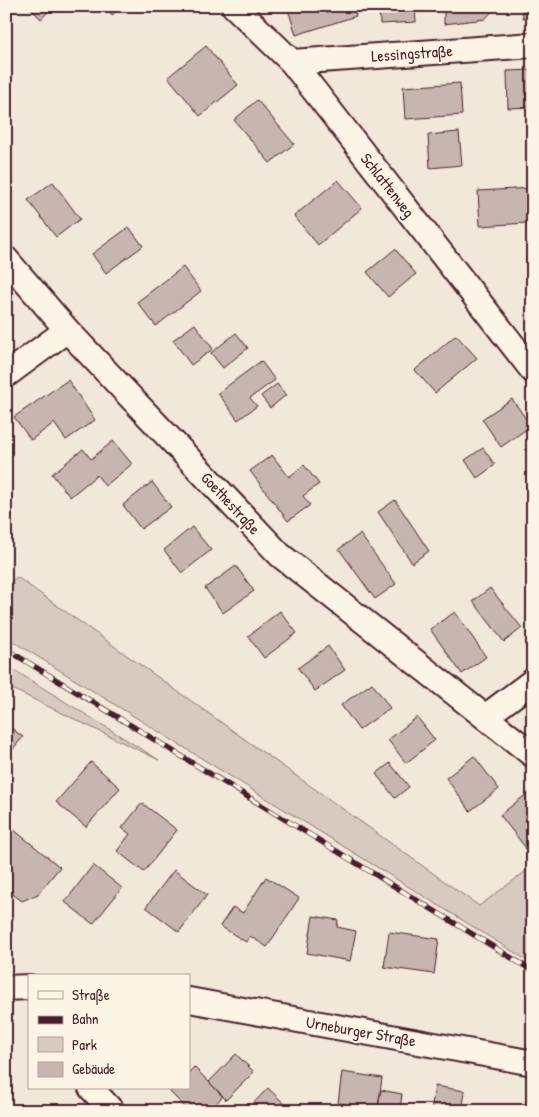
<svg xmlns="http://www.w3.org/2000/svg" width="539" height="1117" font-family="'Patrick Hand',sans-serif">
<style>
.green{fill:#d8cac0;stroke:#917476}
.building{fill:#c7b6af;stroke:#4a1f2b}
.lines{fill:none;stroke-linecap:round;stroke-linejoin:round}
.minor-casing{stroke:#4a1f2b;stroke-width:28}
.minor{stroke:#fcf5e5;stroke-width:24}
.rail-casing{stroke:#4a1f2b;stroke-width:5.5}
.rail{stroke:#fcf5e5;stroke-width:4;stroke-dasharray:11;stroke-linecap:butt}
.labels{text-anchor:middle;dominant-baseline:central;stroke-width:4;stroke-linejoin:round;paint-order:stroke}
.street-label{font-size:16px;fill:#4a1f2b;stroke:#fcf5e5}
</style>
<rect width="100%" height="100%" fill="#f1e8da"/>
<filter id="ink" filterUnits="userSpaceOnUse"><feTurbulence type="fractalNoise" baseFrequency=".02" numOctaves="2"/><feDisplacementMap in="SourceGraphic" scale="10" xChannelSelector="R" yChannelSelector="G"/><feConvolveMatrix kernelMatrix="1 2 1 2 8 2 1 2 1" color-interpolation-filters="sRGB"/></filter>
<g filter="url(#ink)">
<!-- green -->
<path class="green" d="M 17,577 L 479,906 L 533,866 L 533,964 L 6,637 L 6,585 Z
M 6,665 L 159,760 L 6,686 Z"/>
<!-- building -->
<path class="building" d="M 28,6 L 54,6 L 41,19 Z
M 105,6 L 123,6 L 112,15 Z
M 287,6 L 353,6 L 356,16 L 296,35 Z
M 379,6 L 415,6 L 416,22 L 380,24 Z
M 444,6 L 497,6 L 485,19 L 444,24 Z
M 522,6 L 533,6 L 533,17 L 523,18 Z
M 206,46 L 238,85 L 200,116 L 168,77 Z
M 533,70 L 533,107 L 508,108 L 507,71 Z
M 460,83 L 462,115 L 405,119 L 403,87 Z
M 257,100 L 294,144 L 270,163 L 234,120 Z
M 459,132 L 462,165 L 430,168 L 428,135 Z
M 338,180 L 362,208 L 318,245 L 294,216 Z
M 53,182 L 80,219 L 56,237 L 28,200 Z
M 533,188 L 533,237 L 528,237 L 527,223 L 480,226 L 478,191 Z
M 129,227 L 143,246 L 106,273 L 92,254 Z
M 395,249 L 416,274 L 388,297 L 367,272 Z
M 183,267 L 201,291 L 156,326 L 137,302 Z
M 195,324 L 213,349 L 191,365 L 173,340 Z
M 236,333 L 248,348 L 223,368 L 211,353 Z
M 456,335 L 477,358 L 435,393 L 415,370 Z
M 261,361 L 275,380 L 250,398 L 257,406 L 238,420 L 218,393 Z
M 68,380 L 95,420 L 66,440 L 54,423 L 31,440 L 14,417 Z
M 277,384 L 286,395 L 270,408 L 261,396 Z
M 512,399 L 531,426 L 501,447 L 482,419 Z
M 113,441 L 132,464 L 105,486 L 97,475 L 70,497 L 52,474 L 83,449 L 91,459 Z
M 483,448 L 495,465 L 477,478 L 465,460 Z
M 272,455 L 289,477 L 304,465 L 319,484 L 303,496 L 310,505 L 288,521 L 250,471 Z
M 152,482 L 171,507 L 141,529 L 123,505 Z
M 395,500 L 429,551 L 412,563 L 378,512 Z
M 192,527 L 211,550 L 182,573 L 164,550 Z
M 360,534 L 396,584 L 375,599 L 339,549 Z
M 236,566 L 254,591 L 223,613 L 205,588 Z
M 490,588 L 522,628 L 504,642 L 473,601 Z
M 280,611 L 297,633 L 264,658 L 248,636 Z
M 455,612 L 486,657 L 462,674 L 430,629 Z
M 328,646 L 345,670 L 315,691 L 298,668 Z
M 372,683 L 390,708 L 359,730 L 341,705 Z
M 417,717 L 435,740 L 406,763 L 388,740 Z
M 6,724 L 23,737 L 6,757 Z
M 474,756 L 499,789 L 470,811 L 446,778 Z
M 91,762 L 120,788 L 86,827 L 56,802 Z
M 390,763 L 409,787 L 395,798 L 376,774 Z
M 533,789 L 533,841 L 525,847 L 500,815 Z
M 142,803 L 177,830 L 144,872 L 117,851 L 130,834 L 122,828 Z
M 6,829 L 14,830 L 60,867 L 38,894 L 22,901 L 6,889 Z
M 93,865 L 122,888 L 93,924 L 65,902 Z
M 174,870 L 207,895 L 179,932 L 146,907 Z
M 266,877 L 299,898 L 267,947 L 250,936 L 246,942 L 220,926 L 233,907 L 243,913 Z
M 313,916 L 338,920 L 337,927 L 356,931 L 350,961 L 307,953 Z
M 389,932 L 439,939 L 434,974 L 384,967 Z
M 236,1054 L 254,1072 L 226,1100 L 209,1082 Z
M 194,1067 L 223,1096 L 209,1111 L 189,1111 L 170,1092 L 173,1088 L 189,1088 L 189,1072 Z
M 342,1072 L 382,1078 L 378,1109 L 338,1103 Z
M 435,1086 L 465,1091 L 463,1106 L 484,1109 L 484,1111 L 431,1111 Z
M 268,1088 L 292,1111 L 246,1111 Z
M 381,1090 L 402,1094 L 400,1111 L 377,1111 Z"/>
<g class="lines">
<!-- minor casing -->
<g class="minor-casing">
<path id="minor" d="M 234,6 L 292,62 L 533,371
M 292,62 L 533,45
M 6,259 L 67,330 L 280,555 L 485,717 L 533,681
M 6,375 L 67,330
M 485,717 L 533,755
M 6,988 L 29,987
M 189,1000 L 533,1063
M 91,1088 L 112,1111"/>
</g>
<!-- minor -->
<use href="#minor" class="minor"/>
<!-- rail casing -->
<g class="rail-casing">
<path id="rail" d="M 6,649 L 533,971"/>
</g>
<!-- rail -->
<use href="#rail" class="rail"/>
</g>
</g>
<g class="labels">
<!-- street labels -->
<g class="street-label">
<text transform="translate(412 53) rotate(-4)">Lessingstraße</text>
<text transform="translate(388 185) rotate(52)">Schlattenweg</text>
<text transform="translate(231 503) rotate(47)">Goethestraße</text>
<text transform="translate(361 1031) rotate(10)">Urneburger Straße</text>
</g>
</g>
<!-- margin -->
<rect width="539" height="1117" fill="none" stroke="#fcf5e5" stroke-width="25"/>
<rect x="12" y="12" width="514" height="1092" fill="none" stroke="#4a1f2b" stroke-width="2" filter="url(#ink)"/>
<!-- legend -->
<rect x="28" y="974" width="162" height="115" fill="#fcf5e5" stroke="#b59f9b"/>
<rect x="38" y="991" width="25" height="8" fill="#fcf5e5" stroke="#b59f9b"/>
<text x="72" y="1000" font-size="15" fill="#4a1f2b">Straße</text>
<rect x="38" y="1016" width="25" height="8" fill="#4a1f2b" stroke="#b59f9b"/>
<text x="72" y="1024" font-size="15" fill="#4a1f2b">Bahn</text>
<rect x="38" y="1037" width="25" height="15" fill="#d8cac0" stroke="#b59f9b"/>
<text x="72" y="1050" font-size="15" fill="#4a1f2b">Park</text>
<rect x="38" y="1062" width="25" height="15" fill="#c7b6af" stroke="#b59f9b"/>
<text x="72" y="1074" font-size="15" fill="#4a1f2b">Gebäude</text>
</svg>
